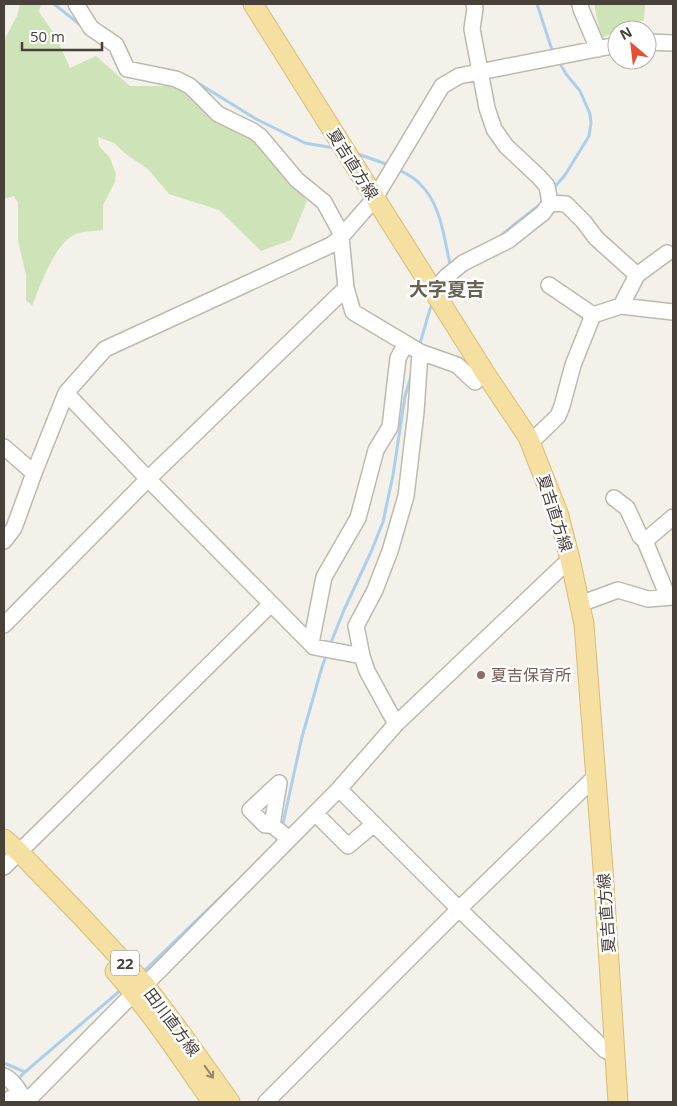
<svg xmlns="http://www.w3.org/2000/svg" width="677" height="1106" font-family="'Open Sans','Noto Sans JP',sans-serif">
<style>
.green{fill:#cee3b7}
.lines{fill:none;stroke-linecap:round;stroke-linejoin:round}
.stream{stroke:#accfea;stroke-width:3}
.minor-casing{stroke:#beb9ad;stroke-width:18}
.major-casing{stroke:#d9bd72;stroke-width:21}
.minor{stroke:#fff;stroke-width:15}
.major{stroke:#f5dfa1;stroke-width:19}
.oneway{stroke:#958868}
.education-dot{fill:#8d6e63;stroke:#fff;stroke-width:2}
.labels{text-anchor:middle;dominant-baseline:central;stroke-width:5;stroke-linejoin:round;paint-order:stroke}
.shield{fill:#fff;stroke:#7e7a74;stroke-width:1}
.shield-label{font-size:15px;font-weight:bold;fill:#474139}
.street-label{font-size:16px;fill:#474139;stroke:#fff}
.education-label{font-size:16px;fill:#785e54;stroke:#fff;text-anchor:start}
.quarter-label{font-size:19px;font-weight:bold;fill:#686051;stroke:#fff}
</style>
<rect width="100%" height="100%" fill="#f3f1ea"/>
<!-- green -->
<path class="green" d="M 20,4 L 41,4 L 39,12 L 55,35 L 70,68 L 96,56 L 130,86 L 170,86 L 191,94 L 221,125 L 257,139 L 307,201 L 291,240 L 261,251 L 219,210 L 169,194 L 148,169 L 127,155 L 114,143 L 98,137 L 99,146 L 110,158 L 116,174 L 115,182 L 103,205 L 103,230 C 95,231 83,231 76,234 C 55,242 40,286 32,306 L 26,300 L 26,275 L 18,240 L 18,203 L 14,196 L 4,199 L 4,40 L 17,16 Z
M 594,4 L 663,4 L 645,5 L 644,20 L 621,30 L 617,30 L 617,31 L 601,38 Z"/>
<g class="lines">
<!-- stream -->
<path class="stream" d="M 54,4 L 83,27
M 537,4 L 553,53
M 193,80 L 256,119 L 305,143 L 334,148
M 355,153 L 389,165
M 397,169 C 405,173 414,177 420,184 C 442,205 444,240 451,268
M 552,190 L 565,175 L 589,136 L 591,123 L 590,114 L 580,91 L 566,74 L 558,60
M 498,238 L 515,224 L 542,203
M 419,347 L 430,309 L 433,303
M 330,645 L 344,610 L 371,552 L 383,522 L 393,475 L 405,396 L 412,373
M 282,828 L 302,737 L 322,667 L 327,653
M 142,973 L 233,885
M 4,1063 L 25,1072
M 17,1080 L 25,1072 L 122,989"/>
<!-- minor casing -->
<g class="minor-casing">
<path id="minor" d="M 76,4 L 91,28 L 116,45 L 127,69 L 176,79 L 190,86 L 218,114 L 253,131 L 260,136 L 297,180 L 324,202 L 342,235
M 580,4 L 581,9 L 598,49
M 647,42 L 673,43
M 550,203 L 566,204 L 584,222 L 596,238 L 637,275
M 341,237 L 346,288 L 353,312 L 420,352 L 457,365 L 475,382
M 549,285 L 593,315
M 434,291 L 447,276 L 463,263 L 509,240 L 543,213 L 550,203 L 547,186 L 539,177 L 506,146 L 494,129 L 487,108 L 472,29 L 475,8 L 474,4
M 621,306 L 637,275 L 667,253
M 66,393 L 148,479 L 314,647 L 362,656
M 530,443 L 558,416 L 562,406 L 573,365 L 593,315 L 621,306 L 673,312
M 4,447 L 34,473
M 614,498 L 627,508 L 640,536 L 645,541
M 4,541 L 14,528 L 34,473 L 66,393 L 105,349 L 331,245 L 341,237 L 375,198 L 442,86 L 459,76 L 617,45
M 668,597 L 645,541 L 673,517
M 580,604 L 618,590 L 648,599 L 673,597
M 4,625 L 148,479 L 346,288
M 311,643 L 324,577 L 358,518 L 376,450 L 390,427 L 398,358 L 406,344
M 396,724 L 367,671 L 362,656 L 356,626 L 375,590 L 390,551 L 406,496 L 416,412 L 420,352
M 339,789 L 459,909 L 605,1050 L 616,1056
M 315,813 L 348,846 L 374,824
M 272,825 L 279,783 L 250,810 L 265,825 L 272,825 L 289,839
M 4,867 L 271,604
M 4,1076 C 14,1080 20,1093 26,1102
M 7,1102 L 19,1091
M 26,1102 L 134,993 L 145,985 L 339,789 L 396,724 L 570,559
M 266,1102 L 459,909 L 596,776"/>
</g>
<!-- major casing -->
<g class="major-casing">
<path id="major" d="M 253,4 L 487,376 L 528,437 L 558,513 L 570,559 L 584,624 L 603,869 L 618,1102
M 4,839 L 19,852 L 81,916 L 145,985 L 186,1040 L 230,1102
M 115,971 C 151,1012 181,1057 212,1102"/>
</g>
<!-- minor -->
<use href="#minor" class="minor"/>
<!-- major -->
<use href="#major" class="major"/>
</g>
<!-- one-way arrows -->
<defs><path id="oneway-shaft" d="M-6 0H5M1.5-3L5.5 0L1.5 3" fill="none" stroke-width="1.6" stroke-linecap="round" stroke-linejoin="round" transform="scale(1.25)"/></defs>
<use class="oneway" href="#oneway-shaft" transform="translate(209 1072) rotate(55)"/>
<!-- markers -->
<circle class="education-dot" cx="481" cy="675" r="5"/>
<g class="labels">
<!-- shield labels -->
<rect class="shield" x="111" y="950.5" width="28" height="25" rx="4"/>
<g class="shield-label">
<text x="125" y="963">22</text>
</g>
<!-- street labels -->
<g class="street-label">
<text transform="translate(353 164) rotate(58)">夏吉直方線</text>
<text transform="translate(555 513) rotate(72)">夏吉直方線</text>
<text transform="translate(606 913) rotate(-94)">夏吉直方線</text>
<text transform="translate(172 1022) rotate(53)">田川直方線</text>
</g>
<!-- education labels -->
<g class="education-label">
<text x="491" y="675">夏吉保育所</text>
</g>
<!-- quarter labels -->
<g class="quarter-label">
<text x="447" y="289">大字夏吉</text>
</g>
</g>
<!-- border -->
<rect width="677" height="1106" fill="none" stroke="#474139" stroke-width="10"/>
<!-- north arrow -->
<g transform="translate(632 45) rotate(332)"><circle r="24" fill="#ffffff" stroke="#b5b3b0"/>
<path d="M0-4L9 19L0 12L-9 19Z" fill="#e64f2f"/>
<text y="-8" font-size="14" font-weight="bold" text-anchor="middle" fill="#474139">N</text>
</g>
<!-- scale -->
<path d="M22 42v8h80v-8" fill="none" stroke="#474139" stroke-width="2.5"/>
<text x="30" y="42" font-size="15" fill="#474139" stroke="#ffffff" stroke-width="4" paint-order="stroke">50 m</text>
</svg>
